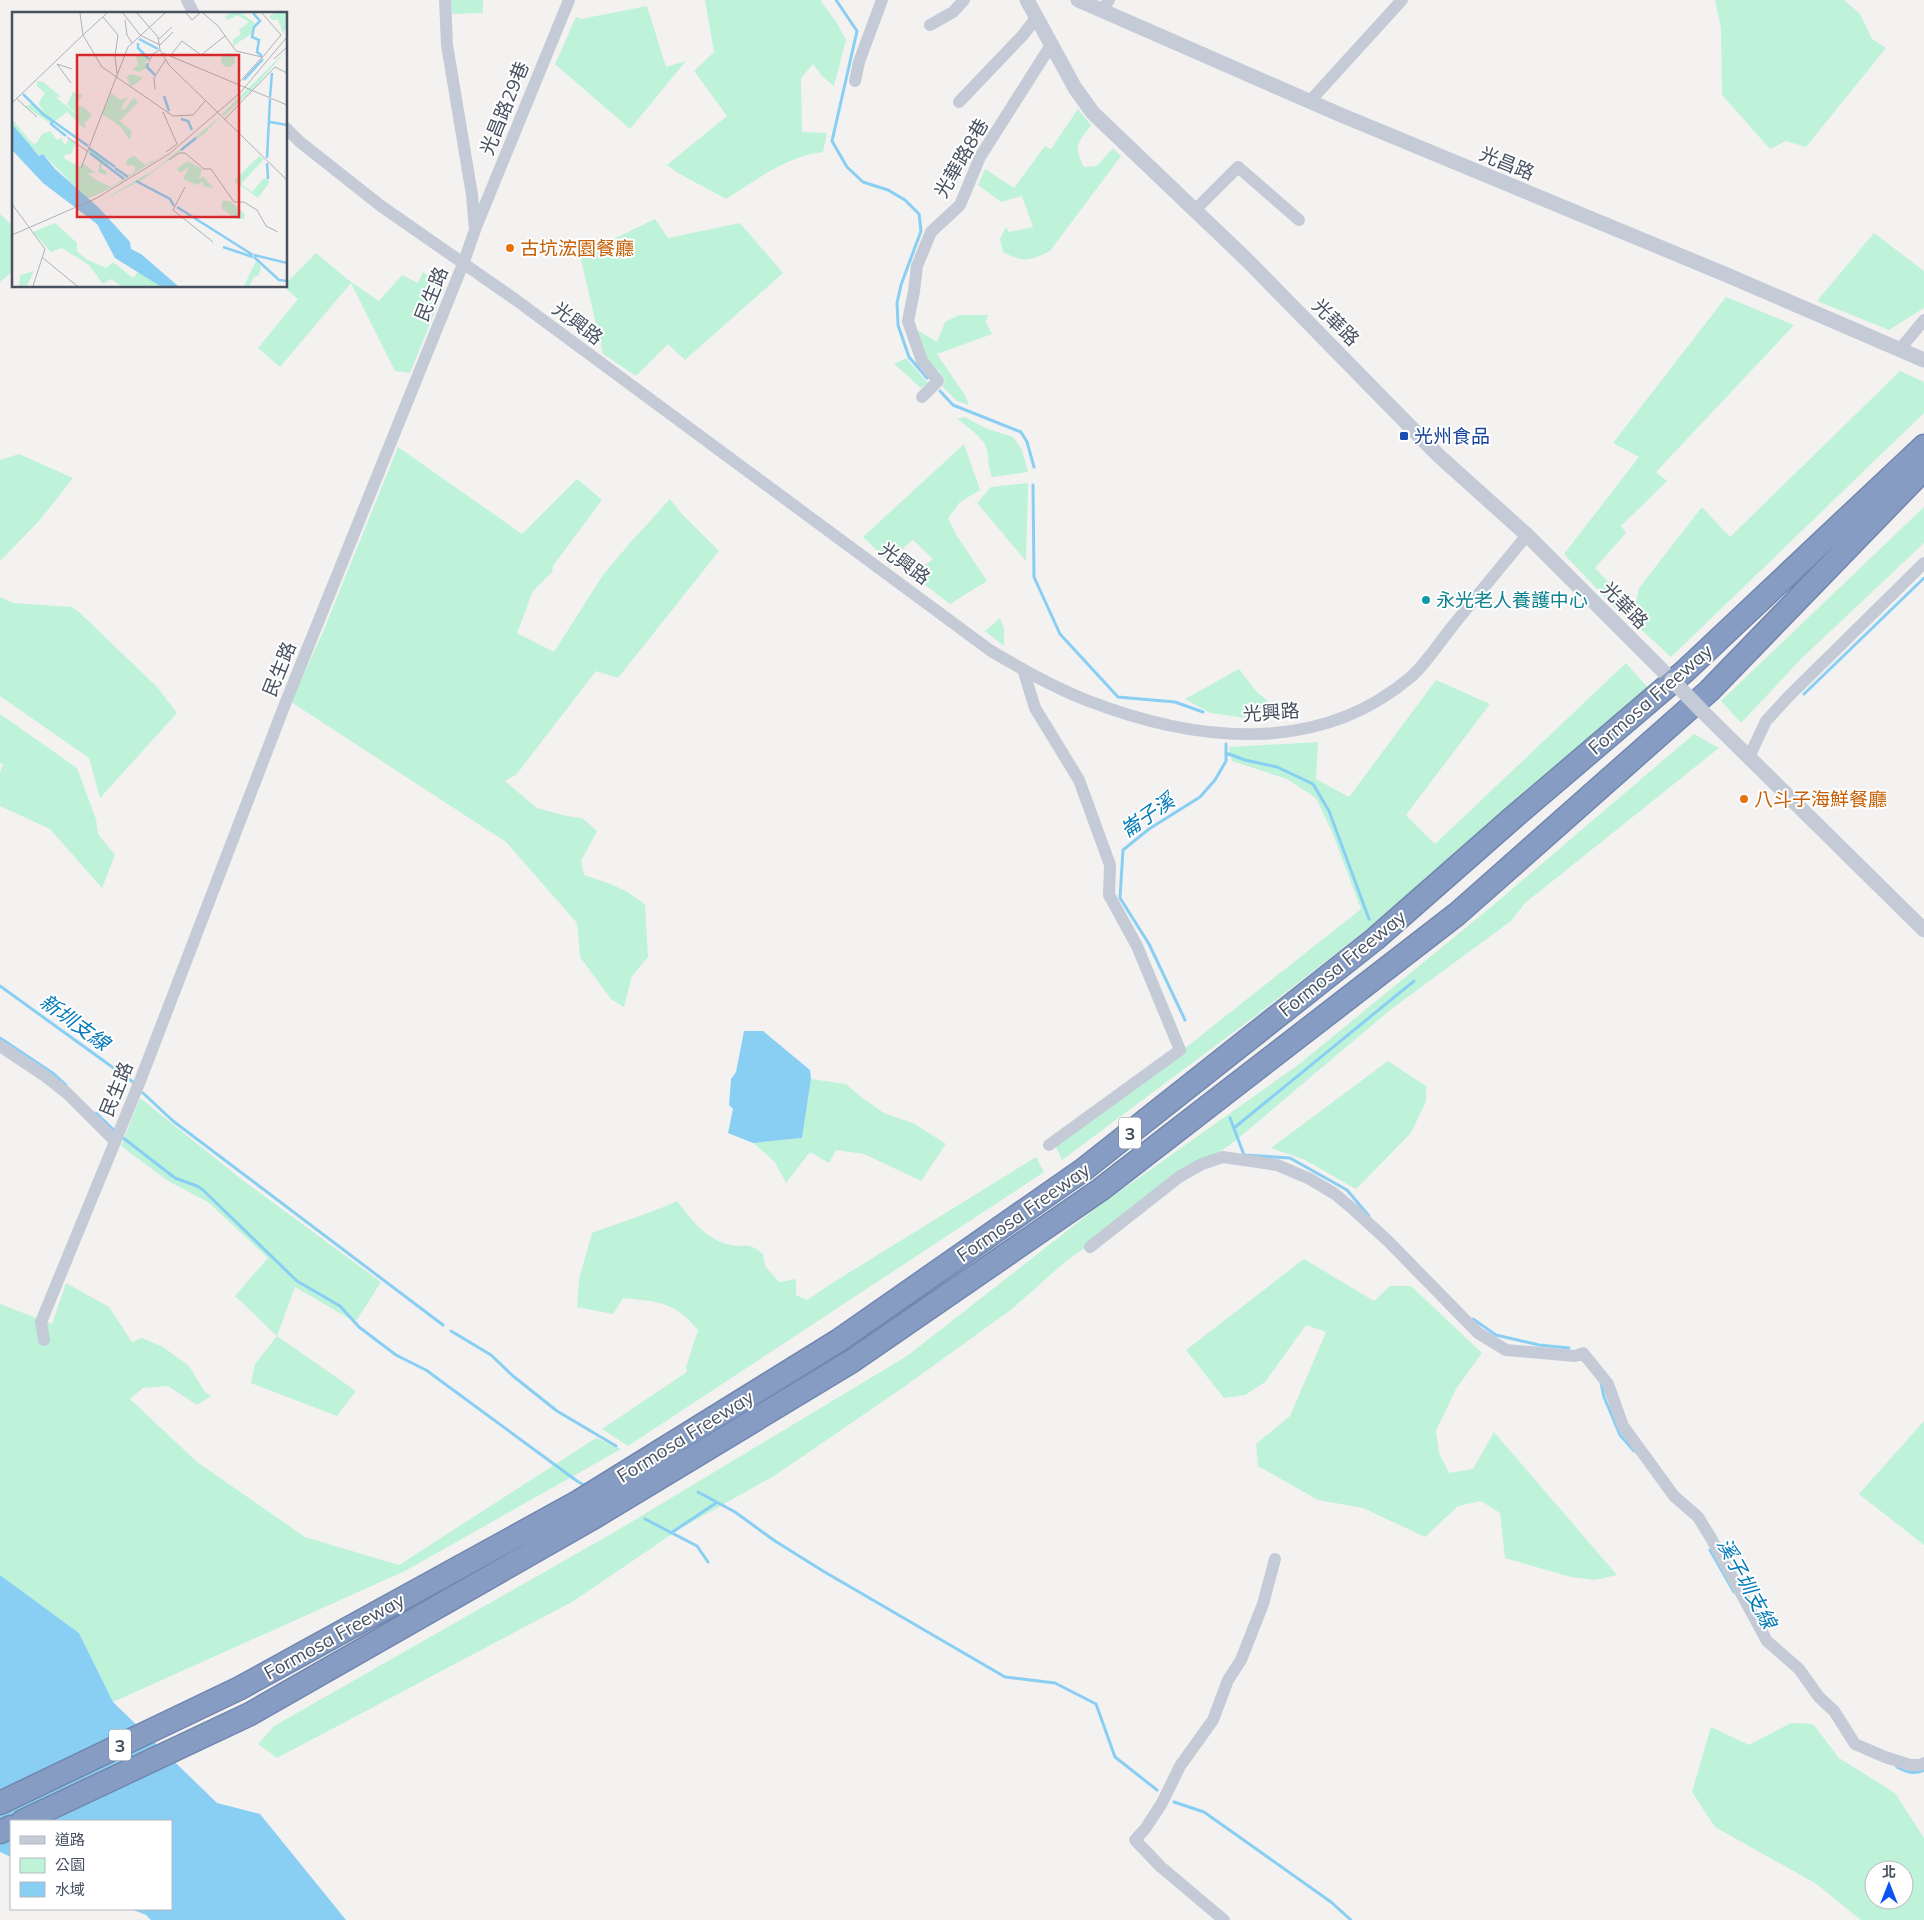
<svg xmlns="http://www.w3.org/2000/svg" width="1924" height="1920" font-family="Mulish,'Noto Sans TC',sans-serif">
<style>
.green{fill:#bef3d9;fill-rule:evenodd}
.water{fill:#88cff3}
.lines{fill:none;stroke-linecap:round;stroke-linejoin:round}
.stream{stroke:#88cff3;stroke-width:3}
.motorway-casing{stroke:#7187af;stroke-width:25}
.minor{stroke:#c4cbd7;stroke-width:12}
.tertiary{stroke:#c4cbd7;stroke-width:15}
.motorway{stroke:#869cc3;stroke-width:22}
.tertiary-bridge{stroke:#c4cbd7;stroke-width:15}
.food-dot{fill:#e8710a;stroke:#fff;stroke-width:2}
.transit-dot{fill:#1a4fb4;stroke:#fff;stroke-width:2}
.culture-dot{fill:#0f9aa8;stroke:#fff;stroke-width:2}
.labels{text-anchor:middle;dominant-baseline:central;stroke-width:4;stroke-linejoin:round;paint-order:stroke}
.shield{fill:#fff;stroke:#7e8590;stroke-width:1}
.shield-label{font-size:18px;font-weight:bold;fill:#475160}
.street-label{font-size:19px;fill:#475160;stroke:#fff}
.food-label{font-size:19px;fill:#c56008;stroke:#fff;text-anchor:start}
.transit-label{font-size:19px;fill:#164399;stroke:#fff;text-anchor:start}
.culture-label{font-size:19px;fill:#0d838f;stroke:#fff;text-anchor:start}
.water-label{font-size:20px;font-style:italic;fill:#027bb9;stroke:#fff}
.inset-river{fill:none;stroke:#88cff3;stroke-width:2.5}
.inset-road{fill:none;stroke:#afb1b7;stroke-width:1}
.view{fill:#d62828;fill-opacity:0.15;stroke:#d62828;stroke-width:2.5}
.inset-edge{fill:none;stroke:#475160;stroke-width:2.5}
</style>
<rect width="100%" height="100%" fill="#f4f1f1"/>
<!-- green -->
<path class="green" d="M 450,0 L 483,0 L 483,13 L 452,14 Z
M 705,0 L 820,0 L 837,23 L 846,40 L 834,86 L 822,76 L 813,64 L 801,78 L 802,132 L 827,133 L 823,152 C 787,156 756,180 726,199 L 678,173 L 667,165 L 727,116 L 694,71 L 714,52 Z
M 1715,0 L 1844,0 L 1860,14 L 1872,39 L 1886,48 L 1806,147 L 1786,141 L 1770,149 L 1722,95 L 1721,28 Z
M 647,6 L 666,67 L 686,61 L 630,129 L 555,64 L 576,17 L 581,19 Z
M 1078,109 L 1091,125 C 1078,143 1073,146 1084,167 L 1097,166 L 1113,148 L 1121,156 L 1050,251 C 1029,261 1024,263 1003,252 L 1000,239 L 1006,227 L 1009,232 L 1033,227 L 1022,196 L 1001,202 L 978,185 L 985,169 L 1014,188 L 1045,146 L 1051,149 Z
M 0,214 L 14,227 L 14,270 L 0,282 Z
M 655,219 L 668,238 L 740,223 L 783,273 L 685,360 L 668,344 L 636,376 L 603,354 L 580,255 Z
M 1874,233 L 1924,271 L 1924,308 L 1889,330 L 1817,301 Z
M 316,253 L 351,282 L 379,301 L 402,275 L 418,283 L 423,272 L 445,287 L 410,373 L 395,371 L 351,283 L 280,367 L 258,348 L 298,299 L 283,286 L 286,286 L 286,283 Z
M 1726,297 L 1794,325 L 1656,472 L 1667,481 L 1621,526 L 1626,533 L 1595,568 L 1622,597 L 1616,609 L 1564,554 L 1639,457 L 1613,443 Z
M 959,315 L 988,315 L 986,322 L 992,334 L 937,354 L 966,397 L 969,405 L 957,401 L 942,386 L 945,382 L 939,371 L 927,362 L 915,329 L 937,342 L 945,322 Z
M 906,358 L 928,383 L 921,388 L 894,364 Z
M 1900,371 L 1924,382 L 1924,413 L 1671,657 L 1632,621 L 1639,588 L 1702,507 L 1730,537 Z
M 965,417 L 985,428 L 1013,437 L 1022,450 L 1028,472 L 992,477 C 988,467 989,460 987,450 C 985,439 966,425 957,419 Z
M 964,444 L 980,490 L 960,502 L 948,518 L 957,536 L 987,581 L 950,604 L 912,575 L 933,559 L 913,540 L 888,561 L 863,537 Z
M 398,447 L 522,534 L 577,479 L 602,500 L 553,566 L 552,572 L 533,591 L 517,633 L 554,652 L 603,575 L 630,543 L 670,499 L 680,512 L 719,551 L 618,678 L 596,671 L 516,775 L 505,781 L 537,808 L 566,816 L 582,818 L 597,831 L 581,861 L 584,875 C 606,882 628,889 645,905 L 648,957 L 632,976 L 624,1007 L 611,999 L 580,957 L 577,923 L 506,842 L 291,702 L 323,632 Z
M 19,454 L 73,478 L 39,521 L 0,561 L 0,460 Z
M 1028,483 L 1026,561 L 977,503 L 991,487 Z
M 1924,507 L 1924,543 L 1801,659 L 1741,723 L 1721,701 Z
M 0,597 L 13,603 L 72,607 L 79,612 L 157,687 L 177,713 L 100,798 L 89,758 L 0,696 Z
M 1000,618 L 1004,629 L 1004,646 L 985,631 Z
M 1626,663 L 1650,690 L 1423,886 L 1254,1017 L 1062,1160 L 1055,1145 L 1189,1045 L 1361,909 L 1332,832 L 1316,798 L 1287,779 L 1232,761 L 1229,747 L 1318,742 L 1316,779 L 1349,797 L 1436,680 L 1490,704 L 1406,815 L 1435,844 Z
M 1239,669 L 1256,691 L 1284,715 L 1246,718 L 1210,713 L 1185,699 Z
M 0,714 L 77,768 L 96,819 L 98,834 L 115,855 L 102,888 L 50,829 L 0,806 L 0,773 L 3,764 L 0,763 Z
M 1694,734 L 1719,748 L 1525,903 L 1511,921 L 1390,1010 L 1235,1141 L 1066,1261 L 1012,1309 L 901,1389 L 774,1476 L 681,1528 L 572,1602 L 277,1758 L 258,1744 L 274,1726 L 618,1530 L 907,1356 L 1099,1206 L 1298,1065 L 1491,907 Z
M 1388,1061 L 1426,1086 L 1426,1101 L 1411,1133 L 1356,1189 L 1305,1160 L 1271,1148 Z
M 811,1079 L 846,1084 L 861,1097 L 884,1113 L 915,1124 L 946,1144 L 921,1181 L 864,1154 L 836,1150 L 829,1163 L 810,1152 L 786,1183 L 775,1162 L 753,1143 L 802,1138 Z
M 140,1098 L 245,1182 L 381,1282 L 357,1320 L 350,1319 L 295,1287 L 277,1336 L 356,1391 L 337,1416 L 251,1383 L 255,1364 L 277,1336 L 235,1296 L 268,1258 L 208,1202 L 168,1181 L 121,1146 Z
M 1036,1157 L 1044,1172 L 628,1446 L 602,1429 L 687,1372 L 686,1367 L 698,1330 C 674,1301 659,1302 623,1298 L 613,1314 L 577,1307 L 579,1279 L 592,1233 C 620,1222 649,1214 677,1201 C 692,1220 706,1240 731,1245 C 748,1248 747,1241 763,1254 L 765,1266 L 779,1282 L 796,1279 L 796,1295 L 807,1300 L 837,1280 Z
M 1304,1259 L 1374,1301 L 1390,1286 L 1411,1286 L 1482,1353 L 1456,1389 L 1436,1431 L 1439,1453 L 1449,1473 L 1473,1469 L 1494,1432 L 1617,1575 L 1595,1580 L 1571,1577 L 1505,1558 L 1500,1513 L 1481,1501 L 1458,1506 L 1425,1537 L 1363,1508 L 1318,1500 L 1258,1466 L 1256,1444 L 1290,1416 L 1326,1332 L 1306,1325 L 1265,1382 L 1245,1395 L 1224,1398 L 1186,1350 Z
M 66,1283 L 109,1307 L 132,1342 L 142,1338 L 163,1347 L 189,1366 L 205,1392 L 211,1396 L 197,1405 L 168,1386 L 143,1388 L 130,1399 L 197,1462 L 305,1537 L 399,1565 L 596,1438 L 621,1449 L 405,1571 L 113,1702 L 79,1633 L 0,1575 L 0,1304 L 52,1324 Z
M 1924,1421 L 1924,1545 L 1859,1494 Z
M 1791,1723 L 1813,1724 L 1839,1758 L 1895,1793 L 1924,1838 L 1924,1920 L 1861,1920 L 1815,1883 L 1715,1827 L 1692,1792 L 1711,1727 L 1749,1745 ZM 1874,1870 L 1904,1870 L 1904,1900 L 1874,1900 Z"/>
<!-- water -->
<path class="water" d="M 744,1031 L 763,1031 L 810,1070 L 811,1079 L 802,1138 L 753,1143 L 728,1133 L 733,1109 L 729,1105 L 731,1079 L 736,1072 Z
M 0,1575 L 79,1633 L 113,1702 L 217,1803 L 260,1814 L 346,1920 L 151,1920 L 146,1915 L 131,1909 L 171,1909 L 171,1821 L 11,1821 L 11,1857 L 0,1852 Z"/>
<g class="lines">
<!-- stream -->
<path class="stream" d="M 836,0 L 857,31 L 832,141 L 847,167 L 863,182 L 888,190 L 905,200 L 919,214 L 921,231 L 901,285 L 897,303 L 898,325 L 909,357 L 927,378
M 940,391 L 953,405 L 1021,432 L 1027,442 L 1034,467
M 1033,485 L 1034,577 L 1060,634 L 1118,697 L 1175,702 L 1203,712
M 1804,694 L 1924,578
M 1226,753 L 1245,760 L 1277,767 L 1313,784 L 1329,811 L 1369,919
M 0,986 L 133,1082
M 1185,1020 L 1149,944 L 1120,898 L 1123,850 L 1149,829 L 1200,797 L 1215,780 L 1226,761 L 1226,744
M 0,1038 L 54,1074 L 66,1085
M 143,1093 L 173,1121 L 443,1325
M 96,1113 L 115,1131
M 1230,1118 L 1244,1155 L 1290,1158 L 1347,1190 L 1369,1216
M 1234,1128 L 1414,981
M 122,1137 L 175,1178 L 197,1186 L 202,1189 L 297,1281 L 340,1306 L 359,1327 L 396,1355 L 426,1370 L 577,1481 L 587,1487
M 1473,1319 L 1496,1335 L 1539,1345 L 1569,1348
M 451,1331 L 491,1355 L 513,1376 L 557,1411 L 616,1446
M 1601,1383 L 1604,1397 L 1620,1435 L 1634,1451
M 698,1492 L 735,1512 L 775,1541 L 823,1571 L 1005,1677 L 1055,1683 L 1096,1704 L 1115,1757 L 1157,1790
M 645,1519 L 697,1546 L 708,1562
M 671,1533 L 716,1503
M 1710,1550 L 1734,1592
M 1897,1767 C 1906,1772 1914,1775 1924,1770
M 1174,1802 L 1204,1812 L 1331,1902 L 1351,1920"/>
<!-- motorway casing -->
<g class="motorway-casing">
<path id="motorway" d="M 0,1803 L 240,1688 L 578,1502 L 838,1341 L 1083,1170 L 1375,939 L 1515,816 L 1685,671 L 1924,446
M 23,1821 L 250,1714 L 591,1519 L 852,1361 L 1100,1190 L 1457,914 L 1709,691 L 1924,469
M 0,1832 L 11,1827"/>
</g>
<!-- minor -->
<path class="minor" d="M 187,0 L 194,14
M 1102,10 L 1109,0
M 930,25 L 953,12 L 964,0
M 855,81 L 859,62 L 882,0
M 1310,101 L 1402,0
M 959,102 L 1023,35 L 1036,18
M 286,128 L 300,142 L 381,206 L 516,300 L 991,651 C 1022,669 1053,687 1086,700 C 1194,742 1318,757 1412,676 C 1425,664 1437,646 1448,632 C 1474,599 1501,567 1527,535
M 1195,210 L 1238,167 L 1299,220
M 476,227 L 569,0
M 1900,349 L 1924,320
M 922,397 L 938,381 L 922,361 L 908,321 L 914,291 L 917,266 L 931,232 L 960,205 L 980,157 L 1051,45
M 1023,669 L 1035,708 L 1079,780 L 1110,865 L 1109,895 L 1137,946 L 1180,1050 L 1049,1145
M 1749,757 L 1766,721 L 1789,696 L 1924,563
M 0,1046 L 45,1076 L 68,1094 L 115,1141
M 1090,1247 L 1179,1177 L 1202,1164 L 1223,1157 L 1277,1165 L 1310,1179 L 1335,1194 L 1354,1210 L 1388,1241 L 1478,1333 L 1506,1350 L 1575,1356 L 1583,1353 L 1608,1384 L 1623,1426 L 1674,1496 L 1698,1517 L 1711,1538 L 1767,1641 L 1799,1669 L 1819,1697 L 1834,1711 L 1855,1744 L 1885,1757 L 1910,1765 L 1920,1765 L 1924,1763
M 44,1340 L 41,1322 L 140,1081 L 285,704 L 463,264 L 475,230 L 472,195 L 447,45 L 445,0
M 1224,1920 L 1161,1867 L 1135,1840 L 1145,1829 L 1162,1803 L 1180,1766 L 1213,1720 L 1228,1680 L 1241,1660 L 1263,1604 L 1275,1559"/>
<!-- tertiary -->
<path class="tertiary" d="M 1027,0 L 1075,88 L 1093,113 L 1248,261 L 1438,455 L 1527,535 L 1672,680
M 1078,0 L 1341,115 L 1727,275 L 1924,360
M 1702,711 L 1924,930"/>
<!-- motorway -->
<use href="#motorway" class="motorway"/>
<!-- tertiary-bridge -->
<path class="tertiary-bridge" d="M 1672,680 L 1702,711"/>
</g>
<!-- markers -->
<g class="food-dot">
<circle cx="510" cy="248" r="5"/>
<circle cx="1744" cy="799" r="5"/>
</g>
<rect class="transit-dot" x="1399" y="431" width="10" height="10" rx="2.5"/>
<circle class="culture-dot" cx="1426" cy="600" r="5"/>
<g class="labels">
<!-- shield labels -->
<g class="shield">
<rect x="1119" y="1117.5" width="22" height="31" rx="4"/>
<rect x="109" y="1729.5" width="22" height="31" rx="4"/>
</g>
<g class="shield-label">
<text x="1130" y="1133">3</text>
<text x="120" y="1745">3</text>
</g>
<!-- street labels -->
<g class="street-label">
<text transform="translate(504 108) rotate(-68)">光昌路29巷</text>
<text transform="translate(961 158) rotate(-60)">光華路8巷</text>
<text transform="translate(1507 163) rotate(22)">光昌路</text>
<text transform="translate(431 294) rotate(-68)">民生路</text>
<text transform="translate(1336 322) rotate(45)">光華路</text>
<text transform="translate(578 323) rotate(37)">光興路</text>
<text transform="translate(905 563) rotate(36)">光興路</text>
<text transform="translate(1625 605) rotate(45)">光華路</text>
<text transform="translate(279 669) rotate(-68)">民生路</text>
<text transform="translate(1650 699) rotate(-41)">Formosa Freeway</text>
<text transform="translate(1271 712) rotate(-4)">光興路</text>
<text transform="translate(1342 963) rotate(-39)">Formosa Freeway</text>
<text transform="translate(116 1089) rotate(-68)">民生路</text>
<text transform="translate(1023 1212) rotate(-35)">Formosa Freeway</text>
<text transform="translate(685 1436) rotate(-32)">Formosa Freeway</text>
<text transform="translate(334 1636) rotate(-29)">Formosa Freeway</text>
</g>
<!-- food labels -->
<g class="food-label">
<text x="520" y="248">古坑浤園餐廳</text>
<text x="1754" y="799">八斗子海鮮餐廳</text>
</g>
<!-- transit labels -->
<g class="transit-label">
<text x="1414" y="436">光州食品</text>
</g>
<!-- culture labels -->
<g class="culture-label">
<text x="1436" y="600">永光老人養護中心</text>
</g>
<!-- water labels -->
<g class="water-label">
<text transform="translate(1147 815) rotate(-35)">崙子溪</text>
<text transform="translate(75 1022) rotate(36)">新圳支線</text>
<text transform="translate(1747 1583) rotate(61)">溪子圳支線</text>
</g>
</g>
<!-- overview -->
<g transform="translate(12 12)">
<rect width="275" height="275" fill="#f4f1f1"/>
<path d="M 218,1 L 229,1 L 244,12 L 239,22 L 221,34 L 221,28 L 229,22 L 227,18 L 237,10 L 225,3 L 216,8 L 213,5 ZM 263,1 L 275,1 L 275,15 L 271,21 L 266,8 L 260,8 L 257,4 ZM 275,38 L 242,76 L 212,104 L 210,102 ZM 132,40 L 137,47 L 133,50 L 135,56 L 126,60 L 121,57 L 126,53 L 124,43 ZM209 48a7 7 0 1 1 14 0a7 7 0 1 1-14 0ZM 120,62 L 131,66 L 119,75 L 114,65 ZM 25,69 L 31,70 L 48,84 L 47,86 L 41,83 L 72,108 L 74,118 L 55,100 L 39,112 L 13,94 L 20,92 L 33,100 L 26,92 L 33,81 L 25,74 ZM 61,80 L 71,83 L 64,93 L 72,95 L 80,103 L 74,110 L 55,93 ZM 99,81 L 109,88 L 116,85 L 109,96 L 112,98 L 122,85 L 126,90 L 108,109 L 120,119 L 118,128 L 108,114 L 90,102 ZM 208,105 L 193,121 L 130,168 L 87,190 L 142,158 ZM 0,107 L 20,131 L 24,132 L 30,122 L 38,119 L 45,128 L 49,126 L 53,133 L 57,126 L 64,131 L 59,142 L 52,143 L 53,147 L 69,155 L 71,151 L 74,153 L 83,161 L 76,161 L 82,167 L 99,175 L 123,159 L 123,154 L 114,153 L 115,147 L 122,144 L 133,153 L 153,142 L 99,176 L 75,187 L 31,142 L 28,144 L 15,131 L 0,112 ZM 77,136 L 97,151 L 95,154 L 90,152 L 89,156 L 95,160 L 94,163 L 86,160 L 88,149 L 75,140 ZM 247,144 L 252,147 L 229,172 L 240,180 L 251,167 L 256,167 L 257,171 L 246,186 L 222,169 ZM 175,149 L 190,157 L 187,167 L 191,164 L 202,176 L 192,175 L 190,170 L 185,173 L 171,167 L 177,155 L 168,161 L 165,157 ZM 210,189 L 218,189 L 233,202 L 232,207 L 224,207 L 210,197 ZM 43,211 L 65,231 L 65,239 L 74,247 L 94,256 L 101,250 L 121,266 L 126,260 L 148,274 L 109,274 L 99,267 L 91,272 L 77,253 L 50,236 L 39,240 L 21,220 ZM 244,249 L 249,254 L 247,263 L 242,265 L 237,274 L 232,274 ZM 22,259 L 15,274 L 7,274 L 8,263 Z" fill="#bef3d9"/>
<path d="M 0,112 L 27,144 L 31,142 L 43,157 L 87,196 L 118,230 L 119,237 L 129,242 L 166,274 L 148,274 L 103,246 L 85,212 L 31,171 L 0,138 Z" fill="#88cff3"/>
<path class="inset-river" d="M 241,1 L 248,9 L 242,15 L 240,25 L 247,28 L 245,40 L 250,44M 127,27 L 146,37M 126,31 L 126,36 L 137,47M 136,51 L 135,55 L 143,63M 232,68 L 251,47M 11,82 L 31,102 L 76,134M 152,84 L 157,99M 258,85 L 260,61M 169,107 L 176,109 L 180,118M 41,109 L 39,112 L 54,124M 258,110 L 275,113M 77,136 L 103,155M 169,138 L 184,126M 78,141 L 112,167M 255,146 L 258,87M 255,151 L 256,167M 103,156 L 116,165M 124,169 L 158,187 L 162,194M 165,195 L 241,243M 211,235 L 241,245M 242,243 L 275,251M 242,245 L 267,268 L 275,269"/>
<path class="inset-road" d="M 95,1 L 71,23 L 90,55 L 161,104 L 181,103 L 194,88M 111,1 L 128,23 L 148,33M 125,1 L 146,25 L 148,38 L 157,53 L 275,168M 174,1 L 180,8 L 188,1M 191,1 L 206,14 L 224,39 L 250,45 L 225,73M 250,1 L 269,23 L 250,46M 91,5 L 106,23 L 103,44 L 105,62M 113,8 L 115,23 L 120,31M 147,27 L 160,15M 148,33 L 161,20M 151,41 L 275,93M 158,44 L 170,29 L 189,43 L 213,24M 262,47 L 275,35M 137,50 L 141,42 L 148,38M 59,71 L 45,52 L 60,57M 143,77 L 142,66 L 154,47M 4,86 L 25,105M 0,91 L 71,23 L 68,1M 151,100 L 165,132 L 154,140M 213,107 L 263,55 L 275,61M 55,125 L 75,139M 157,148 L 167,141 L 173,141 L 192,157 L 199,157 L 222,190 L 232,190 L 245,198 L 254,214 L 266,220M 69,156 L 116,35 L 153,1M 173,175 L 161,198 L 201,230M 0,192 L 33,237 L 21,274M 0,223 L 85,186 L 157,142 L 228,81 L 275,25M 31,246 L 65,274"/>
<path class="view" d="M 65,43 L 227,43 L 227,205 L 65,205 Z"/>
<rect width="275" height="275" class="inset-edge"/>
</g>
<!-- legend -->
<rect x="10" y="1820" width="162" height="90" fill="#ffffff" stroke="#b5b9bf"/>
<rect x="20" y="1836" width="25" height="8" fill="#c4cbd7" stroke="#b5b9bf"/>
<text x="55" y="1845" font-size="15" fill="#475160">道路</text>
<rect x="20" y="1858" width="25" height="15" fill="#bef3d9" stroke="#b5b9bf"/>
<text x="55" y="1870" font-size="15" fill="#475160">公園</text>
<rect x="20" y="1882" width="25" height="15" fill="#88cff3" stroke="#b5b9bf"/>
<text x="55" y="1895" font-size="15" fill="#475160">水域</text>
<!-- north arrow -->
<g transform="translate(1889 1885)"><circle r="24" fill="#ffffff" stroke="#b5b9bf"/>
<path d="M0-4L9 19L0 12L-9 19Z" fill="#0c54f2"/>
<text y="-8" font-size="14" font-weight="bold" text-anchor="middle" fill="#475160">北</text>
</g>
</svg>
